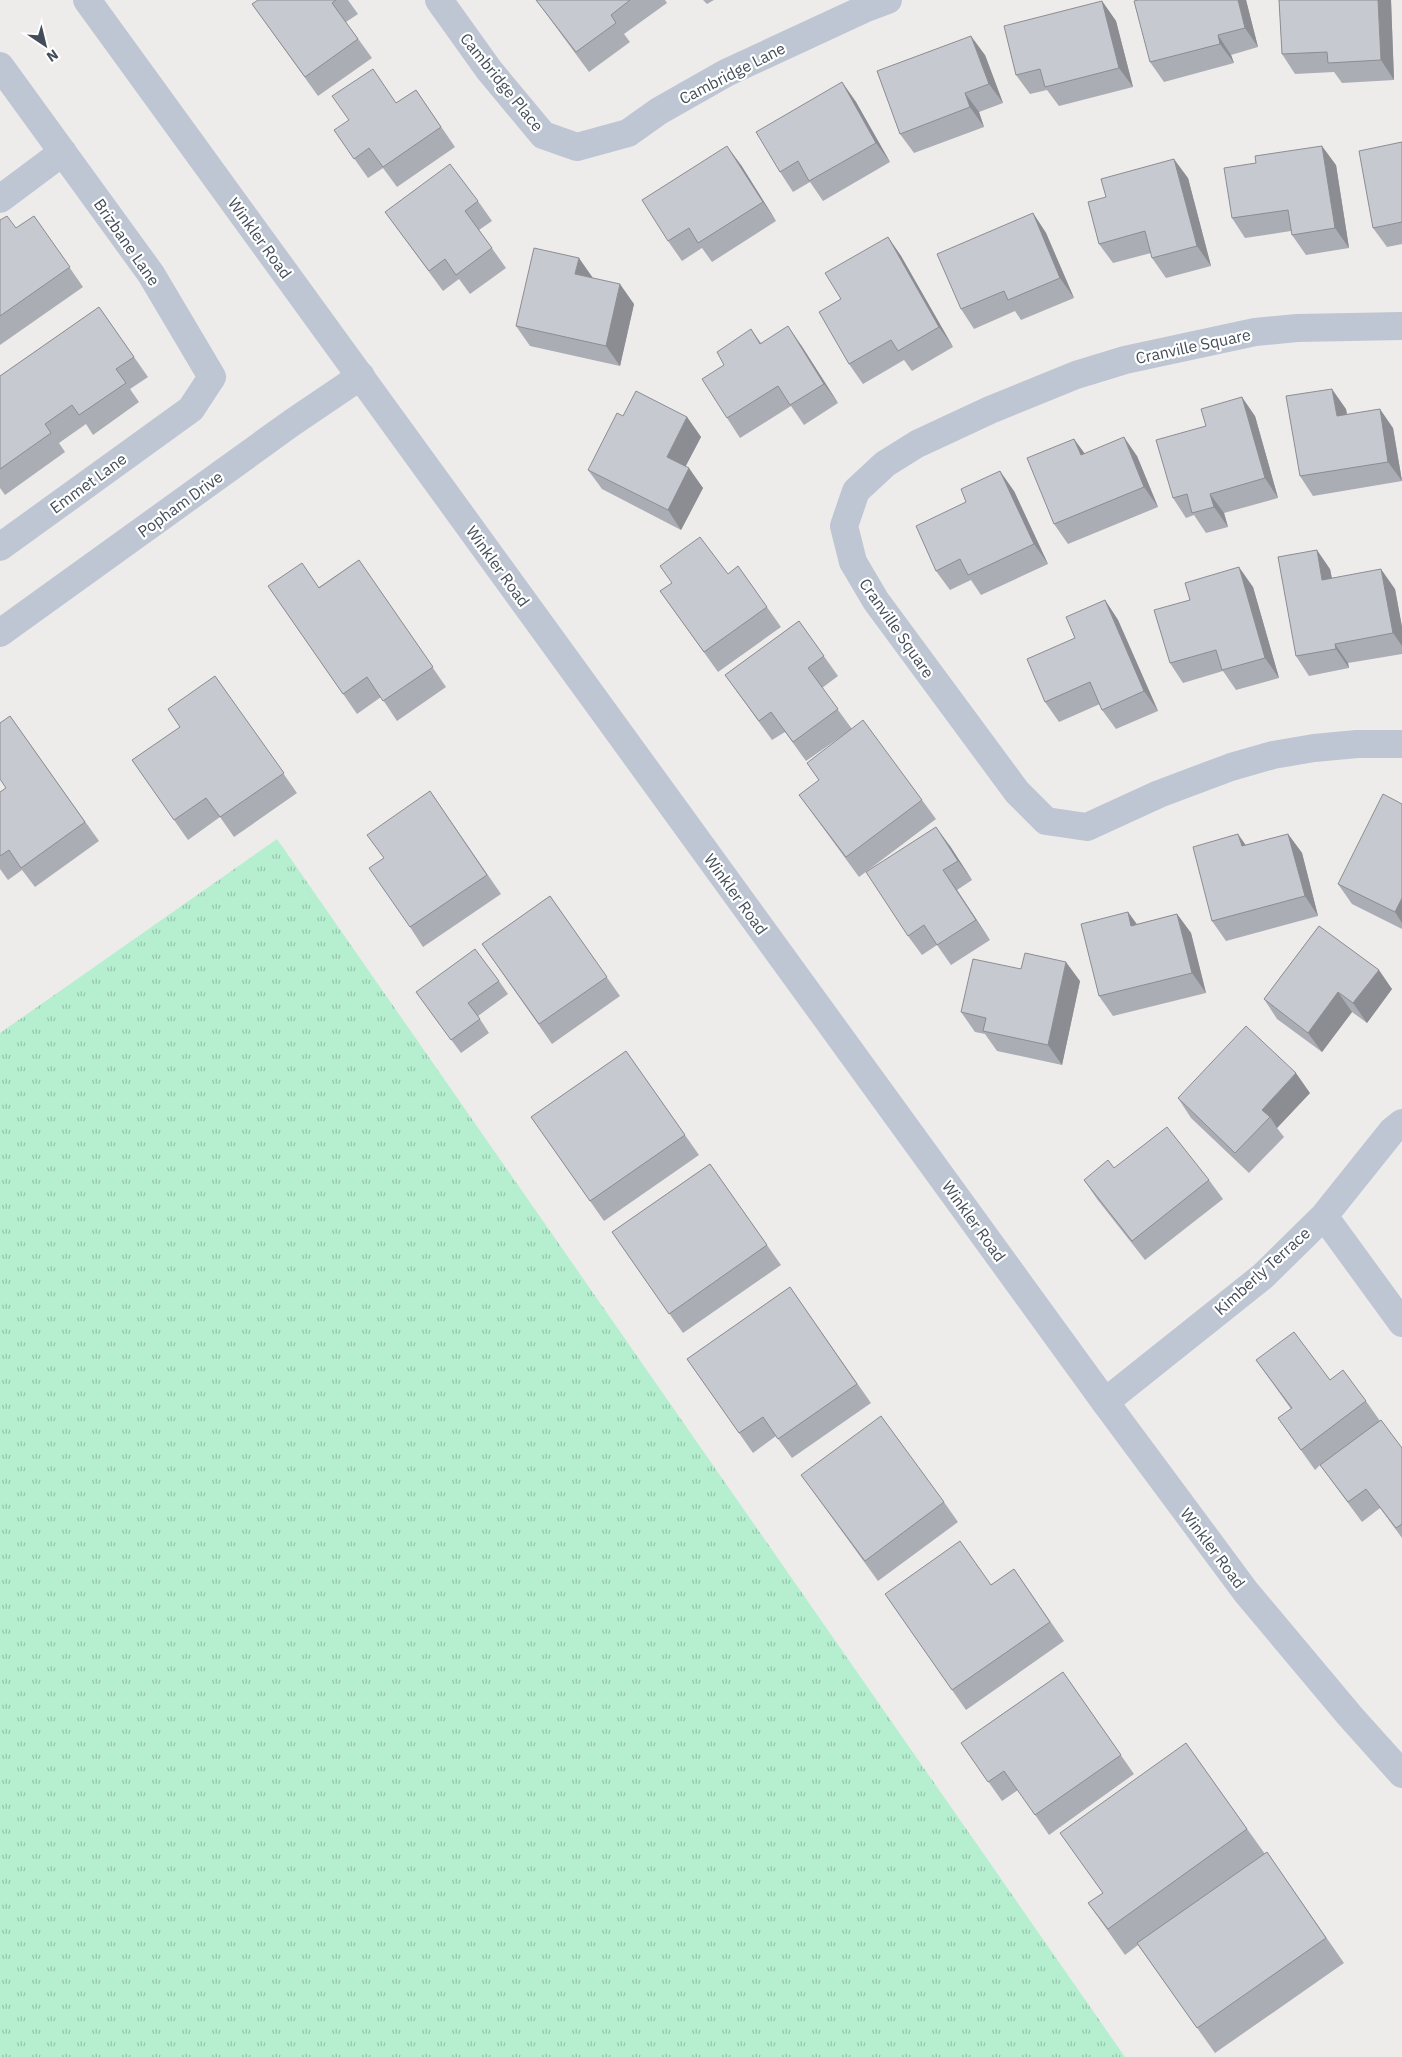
<svg xmlns="http://www.w3.org/2000/svg" width="1402" height="2057" font-family="'IBM Plex Sans',sans-serif">
<style>
.grass{fill:url(#grass-tufts)}
.lines{fill:none;stroke-linecap:round;stroke-linejoin:round}
.minor{stroke:#bdc6d2;stroke-width:28}
.tertiary{stroke:#bdc6d2;stroke-width:28}
.wall{fill:#abadb4}
.shaded-wall{fill:#8b8d92}
.building{fill:#c7c9d1;stroke:#8b8d92}
.labels{text-anchor:middle;dominant-baseline:central;stroke-width:4.5;stroke-linejoin:round;paint-order:stroke}
.street-label{font-size:16px;fill:#434d59;stroke:#fff}
</style>
<defs>
<pattern id="grass-tufts" width="24" height="20" patternUnits="userSpaceOnUse" patternTransform="scale(1.25)"><rect width="24" height="20" fill="#b5efd0"/><path d="M3 7l-1-3M5 7V3M7 7l1-3M15 17l-1-3M17 17v-4M19 17l1-3" fill="none" stroke="#95c4ac"/></pattern>
</defs>
<rect width="100%" height="100%" fill="#eeebeb"/>
<!-- grass -->
<path class="grass" d="M 277,839 L 1125,2057 L 0,2057 L 0,1033 Z"/>
<g class="lines">
<!-- minor -->
<path class="minor" d="M 439,0 L 489,70 L 543,135 L 577,147 L 628,133 L 659,111 L 726,73 L 864,9 L 888,0
M 0,66 L 151,274 L 212,377 L 191,409 L 0,547
M 0,199 L 63,152
M 1402,326 L 1297,328 L 1255,332 L 1125,360 L 1076,375 L 990,410 L 917,444 L 885,464 L 856,491 L 844,526 L 853,562 L 876,601 L 1017,792 L 1046,821 L 1087,827 L 1159,794 L 1231,767 L 1273,755 L 1314,748 L 1357,744 L 1402,744
M 0,633 L 293,422 L 361,376
M 1324,1216 L 1402,1323
M 1105,1402 L 1263,1276 L 1324,1216 L 1392,1131 L 1402,1123"/>
<!-- tertiary -->
<path class="tertiary" d="M 87,0 L 1105,1402 L 1246,1592 L 1350,1716 L 1402,1774"/>
</g>
<!-- wall -->
<path class="wall" d="M 258,0 L 348,0 L 358,14 L 346,22 L 372,58 L 318,96 L 252,4 Z
M 536,0 L 665,0 L 667,3 L 624,34 L 630,42 L 589,72 Z
M 703,0 L 714,0 L 707,4 Z
M 1246,0 L 1258,47 L 1231,55 L 1234,63 L 1164,82 L 1150,62 Z
M 1279,0 L 1391,0 L 1394,80 L 1342,83 L 1334,72 L 1295,74 L 1282,54 Z
M 1102,1 L 1116,21 L 1133,87 L 1059,106 L 1047,90 L 1030,94 L 1016,75 Z
M 985,55 L 1003,103 L 979,112 L 984,127 L 914,153 L 900,134 Z
M 842,82 L 856,102 L 890,162 L 823,201 L 810,182 L 793,192 L 780,172 Z
M 416,90 L 455,147 L 397,187 L 383,168 L 368,178 L 334,130 L 396,103 Z
M 1402,142 L 1402,244 L 1387,247 L 1373,228 Z
M 741,165 L 776,221 L 712,262 L 702,248 L 682,261 L 668,241 Z
M 1336,165 L 1349,248 L 1306,255 L 1292,235 L 1291,231 L 1245,238 L 1232,218 Z
M 1188,178 L 1211,266 L 1166,278 L 1152,258 L 1151,253 L 1113,263 L 1099,244 Z
M 478,201 L 492,221 L 479,230 L 506,268 L 470,294 L 459,279 L 443,291 L 385,212 Z
M 1033,213 L 1046,233 L 1074,298 L 1021,320 L 1015,311 L 974,329 L 961,309 Z
M 34,216 L 83,287 L 0,345 L 0,220 L 16,228 Z
M 888,237 L 901,256 L 953,347 L 912,371 L 904,360 L 863,384 L 849,364 L 841,299 Z
M 593,278 L 634,304 L 620,366 L 530,346 L 516,326 Z
M 99,307 L 148,377 L 130,389 L 139,402 L 93,435 L 86,424 L 59,443 L 65,452 L 5,495 L 0,488 L 0,376 Z
M 751,329 L 761,343 L 801,345 L 838,403 L 804,425 L 791,406 L 740,438 L 727,418 L 724,365 Z
M 1346,409 L 1347,414 L 1393,428 L 1402,481 L 1313,496 L 1300,476 Z
M 623,416 L 687,417 L 701,437 L 685,467 L 703,488 L 681,530 L 602,489 L 588,470 Z
M 1255,416 L 1278,498 L 1224,513 L 1228,527 L 1206,533 L 1194,515 L 1186,518 L 1173,498 Z
M 1074,439 L 1084,453 L 1137,456 L 1158,507 L 1068,544 L 1054,524 Z
M 1014,491 L 1048,564 L 981,595 L 971,580 L 950,590 L 936,571 Z
M 359,560 L 446,687 L 397,721 L 381,697 L 357,714 L 268,586 L 319,587 Z
M 738,566 L 781,627 L 718,672 L 660,591 L 672,583 L 728,574 Z
M 1330,569 L 1332,578 L 1395,589 L 1402,627 L 1402,654 L 1348,663 L 1349,668 L 1309,676 L 1296,656 Z
M 1253,587 L 1279,678 L 1236,690 L 1223,671 L 1183,683 L 1170,663 Z
M 1105,600 L 1118,620 L 1158,711 L 1116,729 L 1102,710 L 1100,704 L 1059,722 L 1045,702 L 1075,638 Z
M 799,621 L 838,676 L 822,688 L 852,729 L 806,761 L 785,732 L 772,740 L 725,675 Z
M 215,676 L 297,793 L 234,837 L 220,817 L 188,840 L 132,760 L 180,727 Z
M 10,716 L 99,841 L 35,887 L 22,870 L 8,880 L 0,869 L 0,792 L 6,788 Z
M 807,763 L 922,800 L 936,819 L 859,877 L 799,795 L 819,780 Z
M 430,791 L 501,894 L 423,947 L 410,927 L 384,858 Z
M 1402,804 L 1402,929 L 1352,904 L 1338,884 Z
M 1288,834 L 1302,853 L 1318,916 L 1226,941 L 1212,921 L 1246,845 Z
M 950,846 L 972,880 L 957,890 L 990,940 L 951,965 L 937,945 L 922,955 L 908,936 Z
M 550,896 L 620,996 L 552,1044 L 482,944 Z
M 1128,912 L 1137,924 L 1177,914 L 1191,933 L 1206,993 L 1113,1016 L 1099,996 Z
M 1319,926 L 1392,989 L 1367,1023 L 1352,1012 L 1322,1052 L 1277,1019 L 1264,999 Z
M 499,981 L 508,994 L 478,1016 L 489,1033 L 461,1053 L 416,992 Z
M 1080,981 L 1062,1065 L 997,1051 L 985,1034 L 975,1032 L 961,1012 Z
M 626,1051 L 699,1155 L 604,1221 L 531,1117 Z
M 1310,1093 L 1277,1128 L 1284,1137 L 1249,1173 L 1191,1118 L 1178,1098 Z
M 710,1164 L 781,1265 L 683,1333 L 612,1232 Z
M 1084,1180 L 1209,1180 L 1223,1199 L 1145,1260 L 1097,1199 Z
M 790,1287 L 871,1403 L 792,1458 L 776,1436 L 753,1453 L 687,1359 Z
M 1256,1360 L 1330,1380 L 1366,1401 L 1380,1421 L 1402,1448 L 1402,1538 L 1380,1508 L 1362,1522 L 1320,1465 L 1315,1470 L 1278,1418 L 1291,1409 Z
M 801,1475 L 944,1502 L 958,1522 L 878,1581 Z
M 1014,1569 L 1064,1641 L 966,1710 L 885,1594 L 991,1585 Z
M 1063,1672 L 1134,1774 L 1049,1835 L 1018,1790 L 1002,1801 L 961,1743 Z
M 1186,1743 L 1265,1854 L 1267,1852 L 1344,1963 L 1215,2053 L 1138,1945 L 1125,1955 L 1088,1903 L 1103,1893 Z"/>
<!-- shaded-wall -->
<path class="shaded-wall" d="M 1238,0 L 1246,0 L 1258,47 L 1245,28 Z
M 1378,0 L 1391,0 L 1394,80 L 1381,60 Z
M 1102,1 L 1116,21 L 1133,87 L 1119,68 Z
M 1218,35 L 1231,55 L 1234,63 L 1220,44 Z
M 971,36 L 985,55 L 1003,103 L 989,84 Z
M 842,82 L 856,102 L 890,162 L 876,143 Z
M 965,93 L 979,112 L 984,127 L 970,107 Z
M 727,146 L 741,165 L 776,221 L 763,202 Z
M 1322,146 L 1336,165 L 1349,248 L 1335,228 Z
M 1174,159 L 1188,178 L 1211,266 L 1197,246 Z
M 1033,213 L 1046,233 L 1074,298 L 1060,278 Z
M 888,237 L 901,256 L 953,347 L 939,327 Z
M 579,258 L 593,278 L 575,274 Z
M 620,284 L 634,304 L 620,366 L 606,346 Z
M 788,326 L 801,345 L 838,403 L 824,384 Z
M 1332,389 L 1346,409 L 1350,436 L 1337,416 Z
M 1242,397 L 1255,416 L 1278,498 L 1265,478 Z
M 1380,409 L 1393,428 L 1402,481 L 1388,462 Z
M 687,417 L 701,437 L 680,477 L 667,457 Z
M 1124,437 L 1137,456 L 1158,507 L 1144,487 Z
M 1074,439 L 1088,458 L 1081,455 Z
M 689,468 L 703,488 L 681,530 L 668,510 Z
M 1000,471 L 1014,491 L 1048,564 L 1034,544 Z
M 1210,494 L 1224,513 L 1228,527 L 1214,507 Z
M 1317,550 L 1330,569 L 1336,600 L 1322,580 Z
M 1239,567 L 1253,587 L 1279,678 L 1265,658 Z
M 1381,569 L 1395,589 L 1402,627 L 1402,646 L 1393,633 Z
M 1105,600 L 1118,620 L 1158,711 L 1144,691 Z
M 1335,644 L 1348,663 L 1349,668 L 1336,649 Z
M 936,827 L 950,846 L 972,880 L 958,861 Z
M 1238,834 L 1252,854 L 1242,846 Z
M 1288,834 L 1302,853 L 1318,916 L 1305,896 Z
M 943,870 L 957,890 L 990,940 L 976,920 Z
M 1402,898 L 1402,923 L 1395,912 Z
M 1128,912 L 1142,932 L 1131,926 Z
M 1177,914 L 1191,933 L 1206,993 L 1192,973 Z
M 1066,962 L 1080,981 L 1062,1065 L 1048,1045 Z
M 1379,970 L 1392,989 L 1367,1023 L 1353,1003 Z
M 1338,992 L 1352,1012 L 1322,1052 L 1308,1033 Z
M 1296,1073 L 1310,1093 L 1277,1128 L 1270,1117 L 1262,1110 Z"/>
<!-- building -->
<path class="building" d="M 258,0 L 336,0 L 332,3 L 358,39 L 305,77 L 252,4 Z
M 536,0 L 630,0 L 611,15 L 616,23 L 576,52 Z
M 1138,0 L 1238,0 L 1245,28 L 1218,35 L 1220,44 L 1150,62 L 1134,1 Z
M 1279,0 L 1378,0 L 1381,60 L 1328,63 L 1327,52 L 1282,54 Z
M 1102,1 L 1119,68 L 1045,87 L 1040,69 L 1016,75 L 1004,26 Z
M 971,36 L 989,84 L 965,93 L 970,107 L 900,134 L 877,71 Z
M 373,69 L 396,103 L 416,90 L 441,127 L 383,167 L 369,148 L 354,159 L 334,130 L 349,120 L 332,96 Z
M 842,82 L 876,143 L 809,181 L 798,161 L 780,172 L 756,132 Z
M 1402,142 L 1402,222 L 1373,228 L 1359,151 Z
M 727,146 L 763,202 L 698,243 L 689,228 L 668,241 L 642,200 Z
M 1322,146 L 1335,228 L 1292,235 L 1288,210 L 1232,218 L 1224,168 L 1256,163 L 1255,156 Z
M 1174,159 L 1197,246 L 1152,258 L 1145,231 L 1099,244 L 1088,202 L 1106,197 L 1101,179 Z
M 450,164 L 478,201 L 465,211 L 492,248 L 456,275 L 445,259 L 429,271 L 385,212 Z
M 1033,213 L 1060,278 L 1008,300 L 1004,291 L 961,309 L 937,254 Z
M 7,216 L 16,228 L 34,216 L 70,267 L 0,316 L 0,220 Z
M 888,237 L 939,327 L 898,351 L 891,340 L 849,364 L 819,312 L 841,299 L 825,273 Z
M 534,248 L 579,258 L 575,274 L 620,284 L 606,346 L 516,326 Z
M 99,307 L 134,357 L 116,369 L 126,383 L 79,415 L 72,405 L 45,424 L 51,433 L 0,469 L 0,376 Z
M 788,326 L 824,384 L 790,405 L 778,386 L 727,418 L 702,379 L 724,365 L 717,352 L 751,329 L 760,344 Z
M 1332,389 L 1337,416 L 1380,409 L 1388,462 L 1300,476 L 1286,396 Z
M 636,391 L 687,417 L 667,457 L 689,468 L 668,510 L 588,470 L 617,413 L 623,416 Z
M 1242,397 L 1265,478 L 1210,494 L 1214,507 L 1192,513 L 1187,494 L 1173,498 L 1156,440 L 1206,426 L 1201,409 Z
M 1124,437 L 1144,487 L 1054,524 L 1027,458 L 1074,439 L 1081,455 Z
M 1000,471 L 1034,544 L 968,575 L 960,559 L 936,571 L 916,526 L 966,502 L 961,489 Z
M 700,537 L 728,574 L 738,566 L 767,607 L 704,652 L 660,591 L 672,583 L 660,566 Z
M 1317,550 L 1322,580 L 1381,569 L 1393,633 L 1335,644 L 1336,649 L 1296,656 L 1278,557 Z
M 359,560 L 433,667 L 383,701 L 367,677 L 343,694 L 268,586 L 302,563 L 319,588 Z
M 1239,567 L 1265,658 L 1222,670 L 1216,650 L 1170,663 L 1154,610 L 1190,600 L 1185,583 Z
M 1105,600 L 1144,691 L 1102,710 L 1090,682 L 1045,702 L 1027,659 L 1075,638 L 1066,617 Z
M 799,621 L 824,656 L 808,668 L 838,709 L 793,742 L 771,712 L 759,721 L 725,675 Z
M 215,676 L 284,773 L 220,817 L 206,798 L 174,820 L 132,760 L 180,727 L 168,709 Z
M 10,716 L 85,822 L 21,868 L 9,850 L 0,856 L 0,792 L 6,788 L 0,779 L 0,723 Z
M 863,720 L 922,800 L 846,857 L 799,795 L 819,780 L 807,763 Z
M 430,791 L 487,875 L 410,927 L 369,868 L 384,858 L 367,835 Z
M 1383,794 L 1402,804 L 1402,898 L 1395,912 L 1338,884 Z
M 936,827 L 958,861 L 943,870 L 976,920 L 937,945 L 924,925 L 908,936 L 866,872 Z
M 1238,834 L 1242,846 L 1288,834 L 1305,896 L 1212,921 L 1193,847 Z
M 550,896 L 607,977 L 539,1024 L 482,944 Z
M 1128,912 L 1131,926 L 1177,914 L 1192,973 L 1099,996 L 1081,924 Z
M 1319,926 L 1379,970 L 1353,1003 L 1338,992 L 1308,1033 L 1264,999 Z
M 475,949 L 499,981 L 468,1003 L 480,1019 L 451,1040 L 416,992 Z
M 1025,953 L 1066,962 L 1048,1045 L 983,1031 L 986,1018 L 961,1012 L 973,959 L 1021,969 Z
M 1246,1026 L 1296,1073 L 1262,1110 L 1270,1117 L 1235,1153 L 1178,1098 Z
M 626,1051 L 685,1135 L 590,1201 L 531,1117 Z
M 1167,1127 L 1209,1180 L 1132,1241 L 1084,1180 L 1108,1160 L 1114,1168 Z
M 710,1164 L 767,1245 L 669,1314 L 612,1232 Z
M 790,1287 L 857,1384 L 778,1439 L 763,1417 L 739,1433 L 687,1359 Z
M 1294,1332 L 1330,1380 L 1343,1370 L 1366,1401 L 1301,1450 L 1278,1418 L 1292,1408 L 1256,1360 Z
M 881,1416 L 944,1502 L 865,1561 L 801,1475 Z
M 1381,1420 L 1402,1448 L 1402,1524 L 1396,1528 L 1366,1489 L 1348,1502 L 1320,1465 Z
M 960,1541 L 991,1585 L 1014,1569 L 1050,1622 L 952,1690 L 885,1594 Z
M 1063,1672 L 1121,1755 L 1035,1815 L 1004,1771 L 988,1782 L 961,1743 Z
M 1186,1743 L 1247,1829 L 1108,1929 L 1088,1903 L 1103,1893 L 1060,1833 Z
M 1267,1852 L 1326,1938 L 1197,2028 L 1137,1943 Z"/>
<g class="labels">
<!-- street labels -->
<g class="street-label">
<text transform="translate(732 73) rotate(-27)">Cambridge Lane</text>
<text transform="translate(502 82) rotate(51)">Cambridge Place</text>
<text transform="translate(260 238) rotate(54)">Winkler Road</text>
<text transform="translate(127 242) rotate(55)">Brizbane Lane</text>
<text transform="translate(1193 346) rotate(-12)">Cranville Square</text>
<text transform="translate(88 483) rotate(-36)">Emmet Lane</text>
<text transform="translate(180 504) rotate(-36)">Popham Drive</text>
<text transform="translate(498 566) rotate(54)">Winkler Road</text>
<text transform="translate(897 628) rotate(55)">Cranville Square</text>
<text transform="translate(736 894) rotate(54)">Winkler Road</text>
<text transform="translate(974 1221) rotate(54)">Winkler Road</text>
<text transform="translate(1262 1271) rotate(-42)">Kimberly Terrace</text>
<text transform="translate(1213 1548) rotate(53)">Winkler Road</text>
</g>
</g>
<!-- north arrow -->
<g transform="translate(45 45) rotate(145)" stroke="#ffffff" stroke-width="4" paint-order="stroke">
<path d="M0-4L9 19L0 12L-9 19Z" fill="#434d59"/>
<text y="-8" font-size="14" font-weight="bold" text-anchor="middle" fill="#434d59">N</text>
</g>
</svg>
